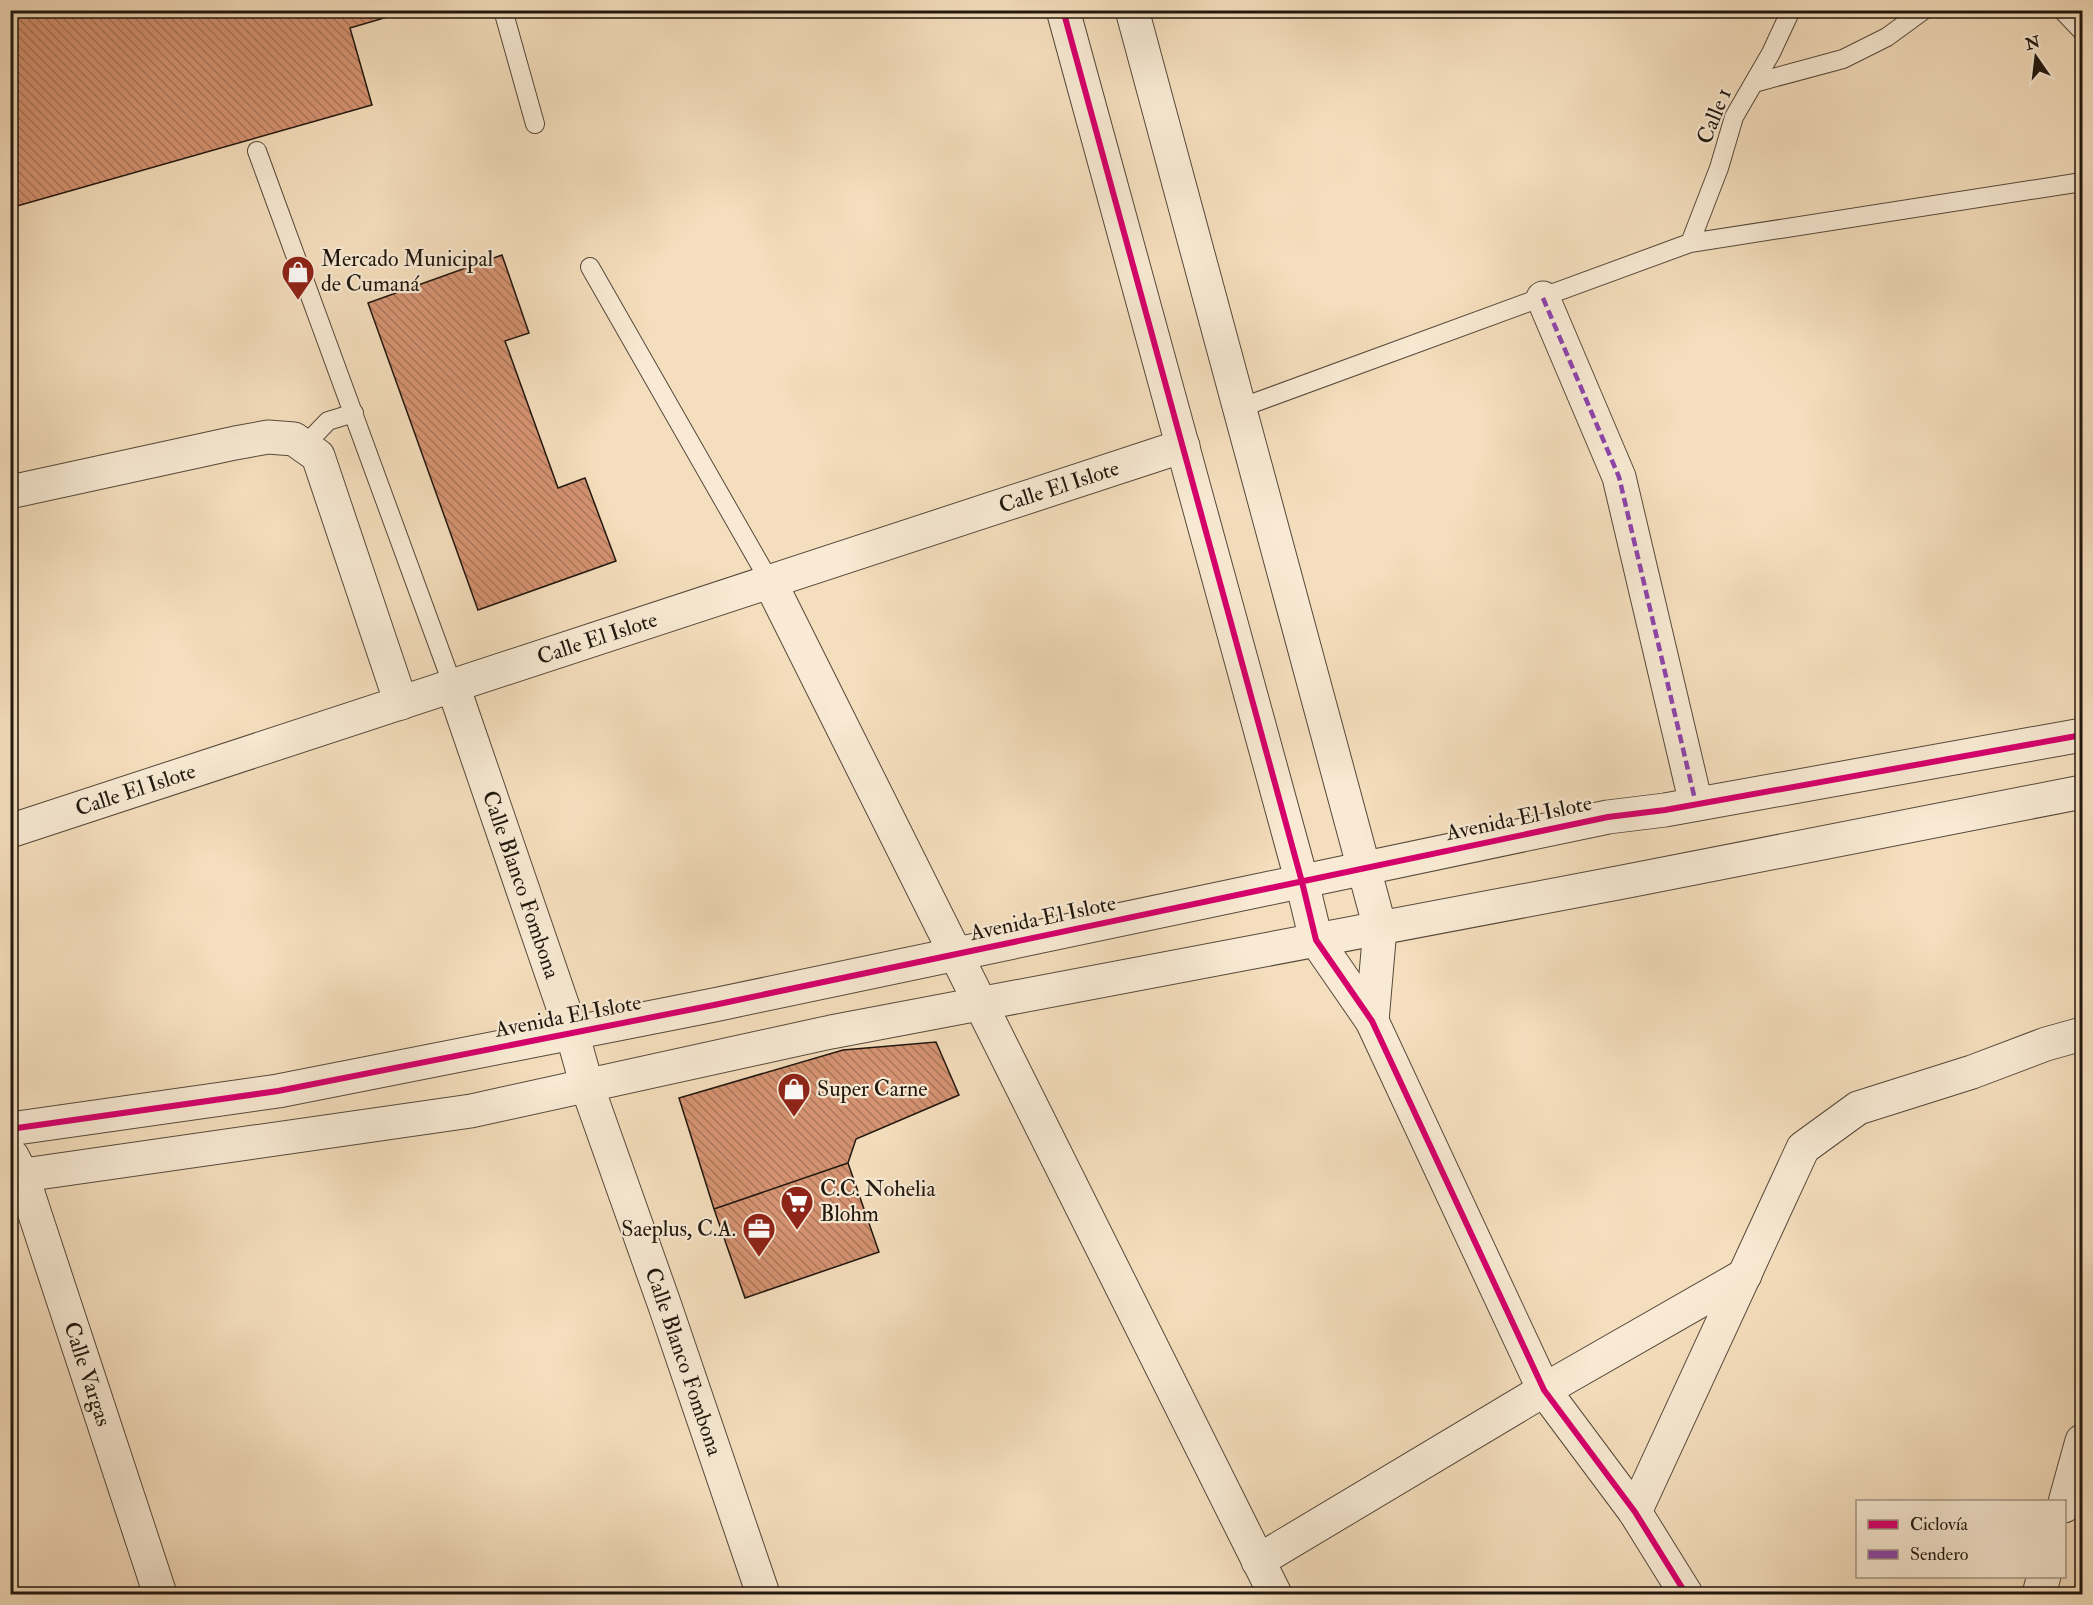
<svg xmlns="http://www.w3.org/2000/svg" width="2093" height="1605" font-family="'IM FELL Double Pica',serif">
<style>
.building{fill:url(#building-back-hatch);stroke:#20170e;stroke-width:1.5}
.lines{fill:none;stroke-linecap:round;stroke-linejoin:round}
.lane-casing{stroke:#55493a;stroke-width:20}
.street-casing{stroke:#55493a;stroke-width:35}
.lane{stroke:#f8ead4;stroke-width:18}
.street{stroke:#f8ead4;stroke-width:33}
.quiet{stroke:#8e44ad;stroke-width:4.5;stroke-dasharray:9 4.5;stroke-linecap:butt}
.cycleway-casing{stroke:#f8ead4;stroke-width:10}
.cycleway{stroke:#d6006c;stroke-width:6}
.labels{text-anchor:middle;dominant-baseline:central;stroke-width:4.5;stroke-linejoin:round;paint-order:stroke}
.street-label{font-size:22px;fill:#20170e;stroke:#f8ead4}
.poi-label{font-size:22px;fill:#20170e;stroke:#f8ead4;text-anchor:start}
</style>
<defs>
<pattern id="building-back-hatch" width="6" height="6" patternUnits="userSpaceOnUse" patternTransform="scale(1.5)"><rect width="6" height="6" fill="#d59372"/><path d="M-1 5l2 2M0 0l6 6M5-1l2 2" fill="none" stroke="#ac775c"/></pattern>
</defs>
<rect width="100%" height="100%" fill="#f5debd"/>
<filter id="stains"><feTurbulence type="fractalNoise" baseFrequency=".00333" numOctaves="4"/><feColorMatrix values="0 0 0 0 .2 0 0 0 0 .09 0 0 0 0 .02 0 0 0 .5 -.17"/></filter>
<radialGradient id="worn" r=".72"><stop offset=".6" stop-color="#630" stop-opacity="0"/><stop offset="1" stop-color="#630" stop-opacity=".3"/></radialGradient>
<!-- building -->
<path class="building" d="M 10,10 L 411,10 L 350,28 L 372,105 L 10,208 Z
M 502,255 L 529,333 L 505,341 L 558,488 L 585,478 L 616,561 L 478,610 L 368,303 Z
M 936,1042 L 959,1095 L 856,1139 L 848,1163 L 714,1209 L 679,1098 L 843,1050 Z
M 848,1163 L 879,1252 L 745,1298 L 714,1209 Z"/>
<g class="lines">
<!-- lane casing -->
<g class="lane-casing">
<path id="lane" d="M 503,10 L 535,124
M 2062,10 L 2082,31
M 1754,83 L 1843,59 L 1887,37 L 1924,10
M 257,151 L 453,686
M 1690,243 L 1719,168 L 1734,117 L 1771,53 L 1791,10
M 590,267 L 770,582
M 1240,408 L 1690,243 L 2082,182
M 304,446 L 328,421 L 354,413"/>
</g>
<!-- street casing -->
<g class="street-casing">
<g id="street">
<path d="M 1063,10 L 1302,882 L 1316,940 L 1372,1021 L 1544,1390 L 1635,1512 L 1686,1594"/>
<path d="M 1132,10 L 1380,928 L 1372,1021"/>
<path d="M 1543,298 L 1619,477 L 1696,804"/>
<path d="M 10,492 L 235,443 L 268,437 L 294,439 L 318,456 L 401,703"/>
<path d="M 770,582 L 1275,1594"/>
<path id="s1" d="M 453,686 L 572,1033 L 587,1086 L 665,1306 L 763,1594"/>
<path id="s2" d="M 10,831 L 1183,446"/>
<path d="M 10,1129 L 278,1091 L 572,1033 L 714,1005 L 1608,817 L 1665,810 L 2082,735"/>
<path id="s3" d="M 12,1156 L 22,1175 L 160,1594"/>
<path d="M 10,1177 L 471,1111 L 831,1032 L 1628,881 L 2082,792"/>
<path d="M 2064,1506 L 2082,1441"/>
<path d="M 1635,1512 L 1803,1148 L 1858,1108 L 1972,1072 L 2046,1044 L 2082,1034"/>
<path d="M 1258,1561 L 1544,1390 L 1745,1275"/>
<path d="M 2039,1594 L 2044,1576"/>
</g>
</g>
<!-- lane -->
<use href="#lane" class="lane"/>
<!-- street -->
<use href="#street" class="street"/>
<!-- quiet -->
<path class="quiet" d="M 1543,298 L 1619,477 L 1696,804"/>
<!-- cycleway casing -->
<g class="cycleway-casing">
<path id="cycleway" d="M 1063,10 L 1302,882 L 1316,940 L 1372,1021 L 1544,1390 L 1635,1512 L 1686,1594
M 10,1129 L 278,1091 L 572,1033 L 714,1005 L 1608,817 L 1665,810 L 2082,735"/>
</g>
<!-- cycleway -->
<use href="#cycleway" class="cycleway"/>
</g>
<!-- icons -->
<defs>
<g id="shop-pin" transform="scale(1.725)"><path d="M0 17L-7.5 6A9.5 9.5 0 1 1 7.5 6Z" fill="#8f2418" stroke="#f8ead4"/><path d="M-5-2.5h2.3a2.7 3.5 0 0 1 5.4 0H5L5.5 6h-11ZM-1.5-2.5h3a1.5 2.3 0 0 0-3 0Z" fill="#fff"/></g>
<g id="supermarket-pin" transform="scale(1.725)"><path d="M0 17L-7.5 6A9.5 9.5 0 1 1 7.5 6Z" fill="#8f2418" stroke="#f8ead4"/><path d="M-6-5.5h2.5l.6 2H6L4.5 2H-2.5L-4.4-4H-6ZM-1.5 3.2a1.3 1.3 0 1 0 .1 0ZM3 3.2a1.3 1.3 0 1 0 .1 0Z" fill="#fff"/></g>
<g id="office-pin" transform="scale(1.725)"><path d="M0 17L-7.5 6A9.5 9.5 0 1 1 7.5 6Z" fill="#8f2418" stroke="#f8ead4"/><path d="M-6-3h4V-5.5h4V-3h4V5H-6ZM-1-4.5V-3h2v-1.5ZM-6 0V1H6V0Z" fill="#fff"/></g>
</defs>
<g fill-rule="evenodd">
<use href="#shop-pin" x="298" y="272"/>
<use href="#shop-pin" x="794" y="1089"/>
<use href="#supermarket-pin" x="797" y="1202"/>
<use href="#office-pin" x="759" y="1229"/>
</g>
<g class="labels">
<!-- street labels -->
<g class="street-label">
<text transform="translate(1714 116) rotate(-68)">Calle 1</text>
<text stroke="none"><textPath href="#s2" startOffset="1104">Calle El Islote</textPath></text>
<text stroke="none"><textPath href="#s2" startOffset="618">Calle El Islote</textPath></text>
<text stroke="none"><textPath href="#s2" startOffset="132">Calle El Islote</textPath></text>
<text transform="translate(1519 818) rotate(-12)">Avenida El Islote</text>
<text stroke="none"><textPath href="#s1" startOffset="210">Calle Blanco Fombona</textPath></text>
<text transform="translate(1043 918) rotate(-12)">Avenida El Islote</text>
<text transform="translate(568 1016) rotate(-11)">Avenida El Islote</text>
<text stroke="none"><textPath href="#s1" startOffset="714">Calle Blanco Fombona</textPath></text>
<text stroke="none"><textPath href="#s3" startOffset="231">Calle Vargas</textPath></text>
</g>
<!-- poi labels -->
<g class="poi-label">
<text x="321" y="259">Mercado Municipal<tspan x="321" dy="25">de Cumaná</tspan></text>
<text x="817" y="1089">Super Carne</text>
<text x="820" y="1189">C.C. Nohelia<tspan x="820" dy="25">Blohm</tspan></text>
<text x="736" y="1229" text-anchor="end">Saeplus, C.A.</text>
</g>
</g>
<!-- margin -->
<rect width="2093" height="1605" fill="none" stroke="#f5debd" stroke-width="36"/>
<rect x="12" y="12" width="2069" height="1581" fill="none" stroke="#20170e" stroke-width="3"/>
<rect x="18" y="18" width="2057" height="1569" fill="none" stroke="#20170e" stroke-width="1.5"/>
<!-- legend -->
<rect x="1856" y="1500" width="210" height="78" fill="#f8ead4" stroke="#a29685" stroke-width="1.5"/>
<rect x="1868" y="1520" width="30" height="9" fill="#d6006c" stroke="#a29685" stroke-width="1.5"/>
<text x="1910" y="1530" font-size="18" fill="#20170e">Ciclovía</text>
<rect x="1868" y="1550" width="30" height="9" fill="#8e44ad" stroke="#a29685" stroke-width="1.5"/>
<text x="1910" y="1560" font-size="18" fill="#20170e">Sendero</text>
<!-- north arrow -->
<g transform="translate(2036 57) rotate(346)" stroke="#f8ead4" stroke-width="4.5" paint-order="stroke">
<path d="M0-4.5L10 22L0 15L-10 22Z" fill="#20170e"/>
<text y="-9" font-size="16" font-weight="bold" text-anchor="middle" fill="#20170e">N</text>
</g>
<rect width="100%" height="100%" filter="url(#stains)"/>
<rect width="100%" height="100%" fill="url(#worn)"/>
</svg>
